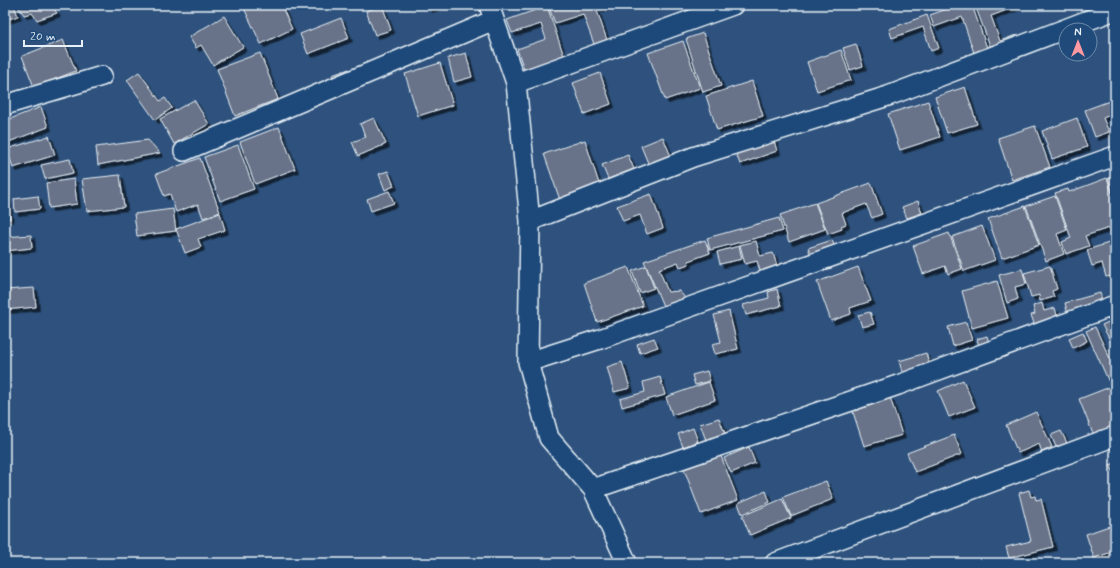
<svg xmlns="http://www.w3.org/2000/svg" width="1120" height="568" font-family="Mynerve,sans-serif">
<style>
.building{fill:#687288;stroke:#e8f1f8;filter:url(#shadow)}
.lines{fill:none;stroke-linecap:round;stroke-linejoin:round}
.minor-casing{stroke:#e8f1f8;stroke-width:22}
.minor{stroke:#1f4a7a;stroke-width:19}
</style>
<defs>
<filter id="shadow"><feDropShadow dx="3.5" dy="3.5" stdDeviation="0" flood-color="#0009"/></filter>
</defs>
<rect width="100%" height="100%" fill="#2e527d"/>
<filter id="ink" filterUnits="userSpaceOnUse"><feTurbulence type="fractalNoise" baseFrequency=".025" numOctaves="2"/><feDisplacementMap in="SourceGraphic" scale="8" xChannelSelector="R" yChannelSelector="G"/><feConvolveMatrix kernelMatrix="1 2 1 2 8 2 1 2 1" color-interpolation-filters="sRGB"/></filter>
<g filter="url(#ink)">
<!-- building -->
<path class="building" d="M 17,5 L 51,5 L 57,13 L 37,20 L 32,13 L 24,15 Z
M 245,5 L 281,5 L 292,29 L 261,44 L 243,6 Z
M 382,5 L 391,30 L 375,35 L 366,11 Z
M 428,5 L 441,5 L 429,9 Z
M 548,5 L 595,5 L 608,43 L 595,47 L 583,14 L 555,23 Z
M 597,5 L 612,5 L 599,9 Z
M 958,5 L 972,5 L 987,48 L 974,53 L 962,17 L 934,27 L 930,15 Z
M 975,5 L 1020,5 L 991,16 L 1000,41 L 1016,35 L 1020,45 L 993,54 Z
M 14,6 L 18,16 L 6,20 L 5,9 Z
M 547,6 L 565,59 L 525,72 L 517,49 L 546,39 L 541,24 L 512,33 L 507,20 Z
M 927,15 L 939,48 L 931,51 L 923,27 L 892,38 L 889,29 Z
M 224,16 L 243,47 L 213,65 L 201,45 L 196,48 L 189,37 Z
M 341,18 L 349,38 L 308,54 L 300,34 Z
M 703,33 L 721,86 L 703,92 L 686,39 Z
M 63,40 L 76,71 L 34,87 L 22,56 Z
M 683,41 L 700,88 L 665,100 L 648,53 Z
M 856,44 L 863,66 L 850,70 L 843,48 Z
M 841,50 L 851,80 L 817,91 L 807,62 Z
M 260,53 L 278,99 L 235,116 L 217,69 Z
M 466,53 L 472,77 L 454,82 L 448,58 Z
M 440,63 L 453,105 L 418,116 L 405,74 Z
M 349,69 L 352,77 L 335,84 L 332,75 Z
M 139,72 L 160,101 L 165,98 L 172,108 L 155,120 L 127,80 Z
M 600,73 L 611,104 L 584,114 L 573,83 Z
M 752,81 L 763,116 L 717,130 L 706,96 Z
M 965,87 L 977,124 L 947,133 L 935,97 Z
M 1115,99 L 1115,113 L 1103,118 L 1109,132 L 1095,137 L 1085,110 Z
M 194,100 L 209,124 L 174,144 L 160,119 Z
M 928,101 L 940,137 L 900,150 L 888,114 Z
M 41,107 L 48,127 L 6,143 L 5,121 Z
M 374,118 L 386,144 L 358,156 L 352,142 L 366,137 L 360,124 Z
M 1077,118 L 1087,147 L 1052,159 L 1042,131 Z
M 1035,126 L 1050,167 L 1012,180 L 998,138 Z
M 279,127 L 295,169 L 255,184 L 240,142 Z
M 772,134 L 777,151 L 740,164 L 734,148 Z
M 49,136 L 55,155 L 13,168 L 7,149 Z
M 663,137 L 672,159 L 650,168 L 641,146 Z
M 148,140 L 160,153 L 98,165 L 96,147 Z
M 585,140 L 600,187 L 560,200 L 544,154 Z
M 238,145 L 254,189 L 220,201 L 204,157 Z
M 628,155 L 634,169 L 608,179 L 602,165 Z
M 200,158 L 220,212 L 203,218 L 198,204 L 176,212 L 170,194 L 164,196 L 156,174 Z
M 70,159 L 73,173 L 45,179 L 41,165 Z
M 388,171 L 394,186 L 385,190 L 379,174 Z
M 120,175 L 124,207 L 87,211 L 82,179 Z
M 1115,176 L 1115,199 L 1108,179 Z
M 1107,178 L 1115,202 L 1115,226 L 1085,236 L 1089,246 L 1066,254 L 1062,242 L 1071,238 L 1055,193 L 1068,189 L 1069,192 Z
M 74,179 L 77,204 L 49,208 L 46,183 Z
M 871,183 L 882,214 L 872,218 L 866,204 L 842,213 L 846,224 L 841,226 L 842,229 L 828,234 L 816,203 Z
M 5,190 L 6,190 L 10,219 L 5,219 Z
M 389,191 L 394,203 L 371,211 L 367,199 Z
M 651,194 L 663,228 L 647,234 L 640,215 L 623,221 L 617,206 Z
M 38,196 L 40,209 L 15,212 L 14,199 Z
M 1055,196 L 1067,230 L 1057,234 L 1064,254 L 1046,261 L 1026,206 Z
M 918,201 L 922,213 L 907,218 L 902,207 Z
M 815,203 L 825,229 L 789,242 L 780,215 Z
M 1025,206 L 1039,245 L 1002,258 L 988,219 Z
M 173,209 L 176,231 L 137,236 L 134,214 Z
M 220,213 L 225,230 L 198,239 L 201,247 L 185,253 L 176,229 Z
M 779,218 L 783,231 L 710,250 L 707,238 Z
M 982,226 L 995,260 L 964,271 L 952,237 Z
M 949,233 L 962,269 L 948,274 L 945,266 L 923,274 L 913,246 Z
M 31,235 L 32,248 L 5,251 L 5,237 Z
M 705,240 L 710,253 L 688,261 L 689,264 L 680,267 L 678,262 L 659,269 L 668,292 L 679,291 L 688,301 L 663,306 L 644,261 Z
M 832,240 L 836,250 L 812,258 L 808,248 Z
M 756,241 L 760,256 L 773,253 L 778,269 L 761,274 L 757,261 L 745,264 L 740,245 Z
M 1115,241 L 1115,275 L 1106,277 L 1102,263 L 1092,266 L 1087,250 Z
M 739,246 L 742,259 L 720,264 L 717,252 Z
M 646,266 L 654,288 L 640,293 L 632,271 Z
M 1050,266 L 1057,289 L 1052,291 L 1054,297 L 1040,301 L 1039,295 L 1031,297 L 1024,273 Z
M 628,267 L 643,306 L 597,322 L 584,283 Z
M 858,267 L 871,301 L 850,308 L 851,314 L 831,321 L 817,282 Z
M 1022,269 L 1026,284 L 1015,287 L 1018,299 L 1007,303 L 999,275 Z
M 997,281 L 1008,318 L 972,328 L 962,291 Z
M 34,288 L 36,307 L 5,310 L 5,290 Z
M 777,289 L 781,306 L 746,315 L 743,305 L 769,298 L 768,292 Z
M 1100,293 L 1104,305 L 1068,315 L 1065,303 Z
M 1042,303 L 1044,311 L 1055,308 L 1058,319 L 1035,326 L 1031,315 L 1035,314 L 1033,306 Z
M 729,311 L 738,349 L 715,354 L 712,344 L 721,342 L 714,315 Z
M 870,312 L 874,324 L 862,327 L 858,315 Z
M 1115,319 L 1115,350 L 1102,325 Z
M 966,322 L 972,340 L 953,346 L 948,327 Z
M 1095,327 L 1115,369 L 1115,379 L 1109,382 L 1086,331 Z
M 1083,332 L 1087,341 L 1073,348 L 1069,338 Z
M 987,336 L 989,343 L 979,346 L 977,339 Z
M 654,338 L 658,347 L 640,353 L 637,344 Z
M 926,353 L 930,367 L 903,375 L 899,361 Z
M 622,362 L 630,388 L 614,392 L 607,367 Z
M 707,371 L 710,381 L 695,385 L 692,375 Z
M 660,377 L 665,395 L 622,407 L 620,399 L 645,392 L 643,382 Z
M 963,380 L 975,407 L 949,417 L 938,391 Z
M 709,382 L 715,400 L 672,415 L 666,397 Z
M 1115,385 L 1115,431 L 1095,439 L 1079,399 Z
M 890,397 L 902,435 L 864,446 L 852,409 Z
M 1036,412 L 1052,447 L 1042,452 L 1039,444 L 1018,453 L 1006,425 Z
M 719,418 L 726,436 L 707,443 L 700,424 Z
M 693,428 L 698,441 L 683,447 L 678,434 Z
M 1061,431 L 1067,443 L 1076,444 L 1059,454 L 1051,435 Z
M 954,435 L 962,454 L 915,472 L 907,453 Z
M 749,447 L 755,463 L 731,473 L 724,458 Z
M 721,456 L 738,500 L 701,514 L 684,469 Z
M 1115,463 L 1115,478 L 1110,465 Z
M 826,481 L 833,499 L 791,516 L 783,497 Z
M 1029,490 L 1031,497 L 1035,496 L 1036,500 L 1041,499 L 1053,547 L 1009,558 L 1006,547 L 1031,541 L 1019,493 Z
M 766,491 L 770,502 L 742,514 L 738,503 Z
M 782,499 L 791,518 L 750,535 L 742,516 Z
M 1115,524 L 1115,551 L 1094,558 L 1086,534 Z"/>
<g class="lines">
<!-- minor casing -->
<g class="minor-casing">
<path id="minor" d="M 489,5 L 516,83 L 530,221 L 528,362 L 549,438 L 593,489 L 627,563
M 516,83 L 733,5
M 5,105 L 102,76
M 184,151 L 494,20
M 530,221 L 693,157 L 888,96 L 1115,10
M 528,362 L 600,339 L 1115,156
M 593,489 L 898,385 L 1115,305
M 775,563 L 1115,436"/>
</g>
<!-- minor -->
<use href="#minor" class="minor"/>
</g>
</g>
<!-- margin -->
<rect width="1120" height="568" fill="none" stroke="#1f4a7a" stroke-width="20"/>
<rect x="10" y="10" width="1100" height="548" fill="none" stroke="#e8f1f8" stroke-width="1.5" filter="url(#ink)"/>
<!-- north arrow -->
<g transform="translate(1078 42)"><circle r="19" fill="#1f4a7a" stroke="#6f8dac"/>
<path d="M0-3L7 15L0 10L-7 15Z" fill="#ff9aa2"/>
<text y="-6" font-size="11" font-weight="bold" text-anchor="middle" fill="#e8f1f8">N</text>
</g>
<!-- scale -->
<path d="M24 40v6h58v-6" fill="none" stroke="#e8f1f8" stroke-width="2"/>
<text x="30" y="40" font-size="12" fill="#e8f1f8" stroke="#1f4a7a" stroke-width="3" paint-order="stroke">20 m</text>
</svg>
